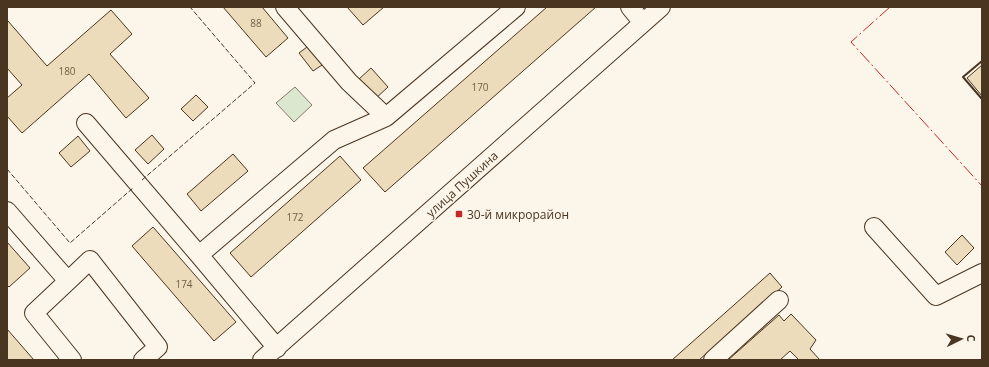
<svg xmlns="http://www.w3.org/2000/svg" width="989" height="367" font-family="'Open Sans',sans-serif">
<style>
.green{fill:#dce7d0;stroke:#887966}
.building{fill:#ecdcbc;stroke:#4a3520}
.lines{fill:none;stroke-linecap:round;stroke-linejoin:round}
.minor-casing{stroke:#4a3520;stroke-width:20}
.minor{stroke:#fbf6e9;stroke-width:18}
.fence{stroke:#4a3520;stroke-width:1;stroke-dasharray:5 2;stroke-linecap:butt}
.wall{stroke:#4a3520;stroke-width:2}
.power{stroke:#c62828;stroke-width:1;stroke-dasharray:14 3 2 3;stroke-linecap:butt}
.poi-dot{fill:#c62828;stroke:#fbf6e9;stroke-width:1.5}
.labels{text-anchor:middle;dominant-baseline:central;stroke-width:3;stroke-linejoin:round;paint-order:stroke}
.number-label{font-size:10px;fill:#725f47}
.street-label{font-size:12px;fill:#4a3520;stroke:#fbf6e9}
.poi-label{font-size:12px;fill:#4a3520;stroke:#fbf6e9;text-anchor:start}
</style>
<rect width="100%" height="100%" fill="#fbf6e9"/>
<!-- green -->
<path class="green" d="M 295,87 L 312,105 L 294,122 L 276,103 Z"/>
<!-- building -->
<path class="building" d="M 223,7 L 262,7 L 288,38 L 266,57 Z
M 347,7 L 384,7 L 363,25 Z
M 547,7 L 596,7 L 385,192 L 363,168 Z
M 111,10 L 132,34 L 110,54 L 149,98 L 126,118 L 89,74 L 22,133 L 7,116 L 7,98 L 22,85 L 7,68 L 7,22 L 8,21 L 47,66 Z
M 311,44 L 325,63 L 313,71 L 299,53 Z
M 982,65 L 982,96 L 967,78 Z
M 371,68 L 388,87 L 375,99 L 358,80 Z
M 196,95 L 208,107 L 193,121 L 181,109 Z
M 152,135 L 164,149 L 148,164 L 135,150 Z
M 78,136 L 90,151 L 71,167 L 59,153 Z
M 233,154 L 248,171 L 201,211 L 187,194 Z
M 340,156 L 361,180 L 251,277 L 230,253 Z
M 153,227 L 236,322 L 214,341 L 132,246 Z
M 962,235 L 974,248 L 957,265 L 945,252 Z
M 7,242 L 30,268 L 9,287 L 7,285 Z
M 770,273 L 782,287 L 699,360 L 672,360 Z
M 791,314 L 816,340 L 810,349 L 820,360 L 799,360 L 790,351 L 780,360 L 728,360 L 779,315 L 784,321 Z
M 7,329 L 34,360 L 7,360 Z"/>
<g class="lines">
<!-- minor casing -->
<g class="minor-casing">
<path id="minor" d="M 285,7 L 349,82 L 386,117 L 516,7
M 630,7 L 643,23
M 86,123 L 199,255 L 277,348
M 7,211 L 68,281 L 34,313 L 72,360
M 874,227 L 936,296 L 982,273
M 199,255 L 334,140 L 386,117
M 68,281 L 90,260 L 158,347 L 143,360
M 262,360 L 661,7
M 713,360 L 779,300"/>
</g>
<!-- minor -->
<use href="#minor" class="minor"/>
<!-- fence -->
<path class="fence" d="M 7,169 L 70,243 L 133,188
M 142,180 L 255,83 L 190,7"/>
<!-- wall -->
<path class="wall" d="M 982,61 L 963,77 L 982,99"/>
<!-- power -->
<path class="power" d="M 890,7 L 851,42 L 982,186"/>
</g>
<!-- markers -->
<rect class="poi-dot" x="455" y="210" width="8" height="8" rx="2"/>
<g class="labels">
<!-- number labels -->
<g class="number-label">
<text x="256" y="23">88</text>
<text x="67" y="71">180</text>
<text x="480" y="87">170</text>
<text x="295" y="217">172</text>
<text x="184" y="284">174</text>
</g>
<!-- street labels -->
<g class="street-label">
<text transform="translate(462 184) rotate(-42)">улица Пушкина</text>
</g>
<!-- poi labels -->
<g class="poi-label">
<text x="467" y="214">30-й микрорайон</text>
</g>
</g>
<!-- border -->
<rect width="989" height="367" fill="none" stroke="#4a3520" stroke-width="16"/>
<!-- north arrow -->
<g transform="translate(961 339) rotate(85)" stroke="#fbf6e9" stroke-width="3" paint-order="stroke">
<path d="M0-3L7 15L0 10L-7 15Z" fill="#4a3520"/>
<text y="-6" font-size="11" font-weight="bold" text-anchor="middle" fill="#4a3520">С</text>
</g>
</svg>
